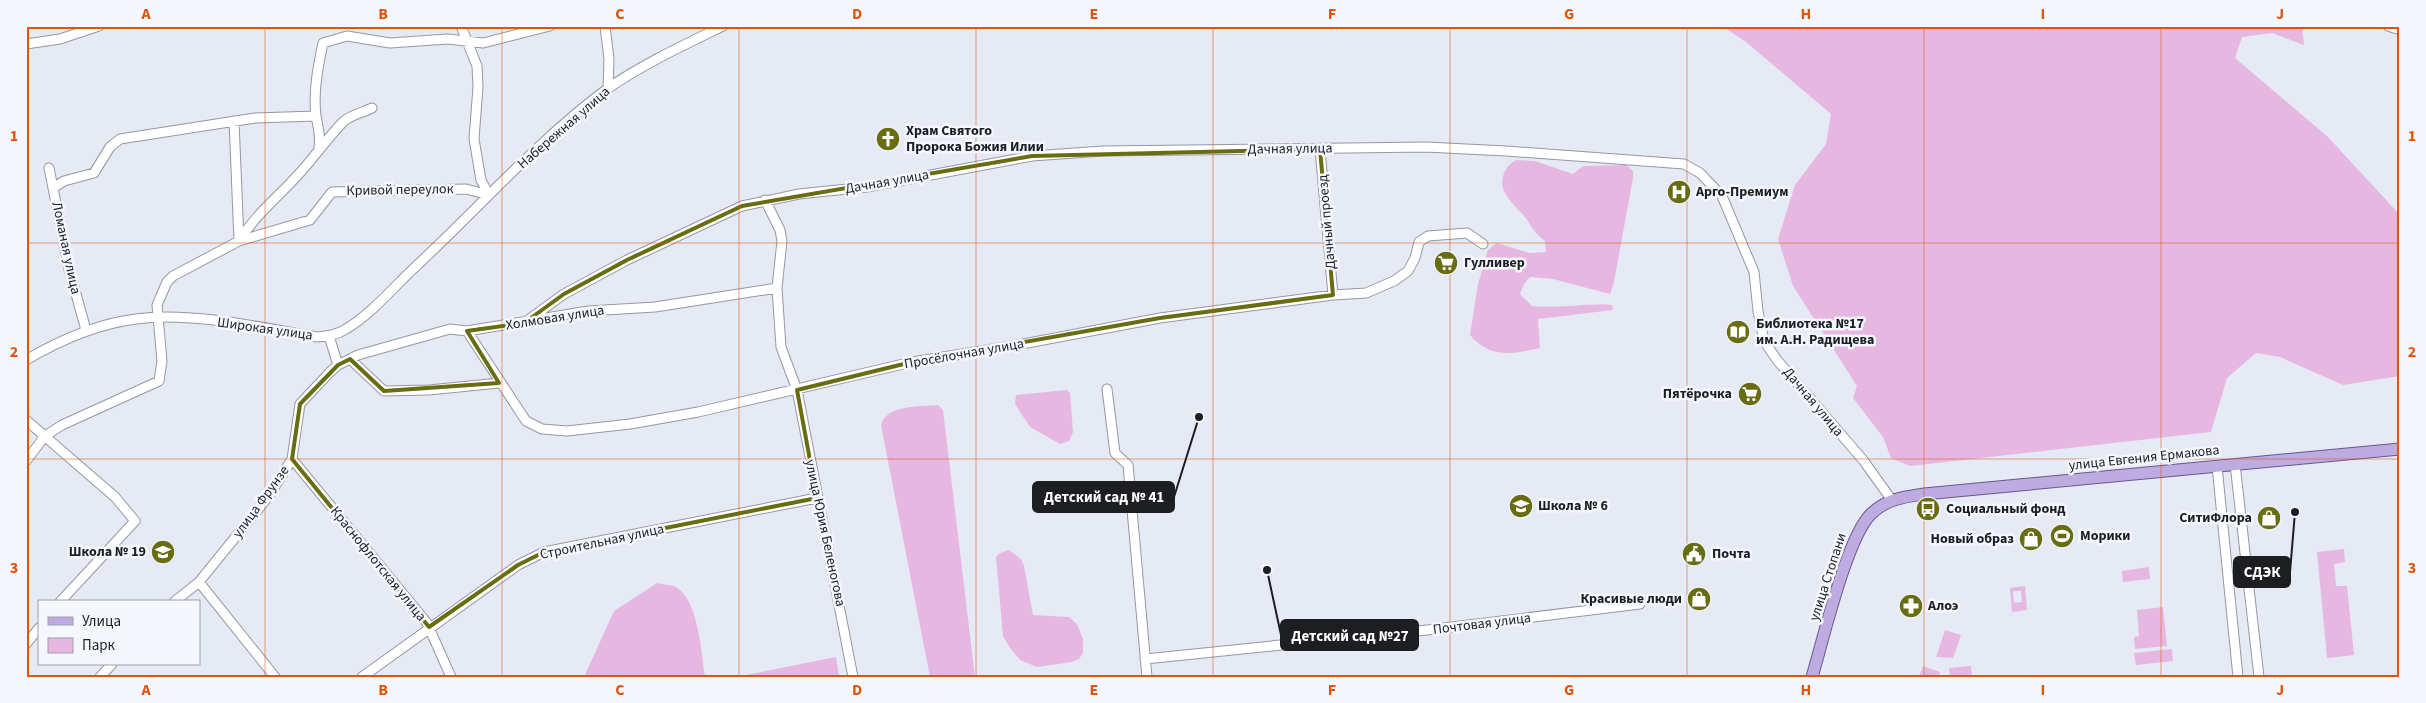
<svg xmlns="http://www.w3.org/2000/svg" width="2426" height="703" font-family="'Source Sans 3',sans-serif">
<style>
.green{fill:#e6b8e1;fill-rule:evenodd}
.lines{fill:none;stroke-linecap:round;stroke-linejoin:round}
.minor-casing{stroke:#9498a2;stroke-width:11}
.major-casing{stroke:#695790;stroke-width:13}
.minor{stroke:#fff;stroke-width:9}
.major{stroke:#beace0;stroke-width:11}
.marked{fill:none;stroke:#686d12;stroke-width:4;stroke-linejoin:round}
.grid{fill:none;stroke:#de560d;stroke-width:1;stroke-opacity:0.55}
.labels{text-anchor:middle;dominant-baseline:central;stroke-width:5;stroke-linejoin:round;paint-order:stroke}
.street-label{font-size:14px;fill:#1c1e22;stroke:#f4f7fe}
.poi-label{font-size:14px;font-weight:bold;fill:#1c1e22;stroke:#f4f7fe;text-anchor:start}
.leader{fill:none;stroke:#1c1e22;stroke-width:2}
.callout-dot{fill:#1c1e22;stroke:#f4f7fe;stroke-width:2}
.callout{fill:#1c1e22;stroke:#1c1e22;stroke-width:2}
.callout-label{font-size:15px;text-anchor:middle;font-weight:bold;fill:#fff}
.neatline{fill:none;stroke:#de560d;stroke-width:2}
.grid-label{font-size:16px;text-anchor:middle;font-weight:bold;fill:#de560d}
</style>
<rect width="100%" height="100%" fill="#e5eaf5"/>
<!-- green -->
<path class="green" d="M 1722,26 L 2302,26 L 2304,45 L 2272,33 L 2242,37 L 2235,58 L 2328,137 L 2400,215 L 2400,376 L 2343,385 L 2280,357 L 2256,353 L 2227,378 L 2211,432 L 1910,466 L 1891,458 L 1883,437 L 1853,398 L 1857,386 L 1793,286 L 1778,239 L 1795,185 L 1826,144 L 1831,114 L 1746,42 Z
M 1516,160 L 1535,161 L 1573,174 L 1583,166 L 1626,165 L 1633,171 L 1633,178 L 1614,282 L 1610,294 L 1553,279 L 1530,277 L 1524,284 L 1520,294 L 1532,306 C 1559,309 1585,303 1612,305 L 1613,310 L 1538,319 L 1540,348 C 1512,354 1490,359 1470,335 L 1478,284 L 1488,250 L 1497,243 L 1529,253 L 1546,252 L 1545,241 C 1535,234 1532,227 1525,217 C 1519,210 1510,202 1505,193 C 1498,182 1505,165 1516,160 Z
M 1067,390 L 1070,393 L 1073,432 L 1069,441 L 1060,444 L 1030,427 L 1015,404 L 1016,395 Z
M 938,405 L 943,410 L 975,677 L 930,677 L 881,425 C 887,404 920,407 938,405 Z
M 2344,549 L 2345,562 L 2334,564 L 2336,586 L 2347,586 L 2354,655 L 2327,658 L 2317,552 Z
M 1009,550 L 1021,559 L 1024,566 L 1033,615 L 1069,617 L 1077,624 L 1083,639 L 1083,653 L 1079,659 L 1072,662 L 1037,667 L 1020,660 L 1010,648 L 1003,636 L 996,557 L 1000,553 Z
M 2149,567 L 2150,579 L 2123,582 L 2122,571 Z
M 657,583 C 662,584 671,585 676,587 C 699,601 701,653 705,677 L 584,677 L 614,611 Z
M 2025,586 L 2027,610 L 2012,612 L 2010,588 ZM 2013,591 L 2021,591 L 2022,602 L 2014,603 Z
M 2163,607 L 2167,646 L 2135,649 L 2134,637 L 2139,636 L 2137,610 Z
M 1945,630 L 1961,635 L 1953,658 L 1936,657 Z
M 2172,649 L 2173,661 L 2136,665 L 2134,653 Z
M 836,657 L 839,677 L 736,677 Z
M 1923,666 L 1940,672 L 1939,677 L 1919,677 Z
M 1971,666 L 1972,677 L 1950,677 L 1949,668 Z"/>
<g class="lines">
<!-- minor casing -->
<g class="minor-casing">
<path id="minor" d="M 461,26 L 477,66 L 478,87 L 474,139 L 481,180 L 489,195
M 605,26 L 609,59 L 608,89
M 2388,26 L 2400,30
M 26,44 L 60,39 L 99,26
M 234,121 L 239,241
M 319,147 C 321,135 318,127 316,116 C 313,91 318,67 323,43 L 347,36 L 390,43 L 448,39 L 483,43 L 550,26
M 1320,149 L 1333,295
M 49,168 L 53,188
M 765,200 L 780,230 L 782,241 L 777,288 L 781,347 L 797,390 L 853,677
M 239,241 C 257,213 276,199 297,176 C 314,158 327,138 344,121 C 351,115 364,112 372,108
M 524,323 L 564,294 L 627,260 L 742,206 L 799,194 L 867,187 L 1032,156 L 1103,151 L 1426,147 L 1506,151 L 1684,164 L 1700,173 L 1722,196 L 1754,272 L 1758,311 L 1764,341 L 1777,360 L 1863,460 L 1891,499
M 86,330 L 69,269 L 53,188 L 64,181 L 94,173 L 110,147 L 120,139 L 255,118 L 316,116
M 467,331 L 526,421 L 542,429 L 567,431 L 630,424 L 698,412 L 912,362 L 1012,346 L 1160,318 L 1333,295 L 1366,293 L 1394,281 L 1408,271 L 1415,258 L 1419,242 L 1428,236 L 1467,233 L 1483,244
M 329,336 L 338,365
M 350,359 L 384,391 L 429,390 L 499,383
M 26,360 C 60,340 96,324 136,319 C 190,311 263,328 317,337 C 327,336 337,335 346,329 C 371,314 392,289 413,269 C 477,210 537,141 607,89 C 643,64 684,45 723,26
M 1107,389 L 1115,453 L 1128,465 L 1147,677
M 26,420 L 115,497 L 135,521 L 60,602
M 292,459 L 427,623 L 451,677
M 26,461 L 45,436 L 62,425 L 159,381 L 162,361 L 157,305 L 167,282 L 173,276 L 239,241 L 310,220 L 332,192 L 466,189 L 489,195
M 2235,464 L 2259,677
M 2217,466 L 2238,677
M 199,582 L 275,677
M 174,602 L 199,582 L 268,497 L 292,459 L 300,404 L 330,372 L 338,365 L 358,355 L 450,329 L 467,331 L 588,311 L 655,307 L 777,288
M 26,644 L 39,628
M 1145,659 L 1427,630 L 1640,604
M 100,677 L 112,664
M 362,677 L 518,565 L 544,552 L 817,498"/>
</g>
<!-- major casing -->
<g class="major-casing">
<path id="major" d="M 1812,677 C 1823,640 1847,537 1871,514 C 1886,499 1904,497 1924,494 L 2400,449"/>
</g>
<!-- minor -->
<use href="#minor" class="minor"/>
<!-- major -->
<use href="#major" class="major"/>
</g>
<!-- marked area -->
<path class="marked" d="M 1320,149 L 1333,295 L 1160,318 L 912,362 L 797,390 L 817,498 L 544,552 L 518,565 L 429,627 L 292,459 L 300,404 L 338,365 L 350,359 L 384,391 L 499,383 L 467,331 L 524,323 L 564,294 L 627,260 L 742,206 L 1032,156 Z"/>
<!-- grid -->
<path class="grid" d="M 265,26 L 265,677M 502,26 L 502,677M 739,26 L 739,677M 976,26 L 976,677M 1213,26 L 1213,677M 1450,26 L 1450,677M 1687,26 L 1687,677M 1924,26 L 1924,677M 2161,26 L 2161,677M 26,243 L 2400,243M 26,459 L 2400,459"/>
<!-- icons -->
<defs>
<g id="church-disc" transform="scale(1.25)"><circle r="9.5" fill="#686d12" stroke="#f4f7fe"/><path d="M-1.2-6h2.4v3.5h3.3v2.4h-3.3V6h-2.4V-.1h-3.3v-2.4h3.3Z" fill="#fff"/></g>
<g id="hospital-disc" transform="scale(1.25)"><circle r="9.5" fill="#686d12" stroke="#f4f7fe"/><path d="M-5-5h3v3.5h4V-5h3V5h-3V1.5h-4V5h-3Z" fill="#fff"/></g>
<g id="supermarket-disc" transform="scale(1.25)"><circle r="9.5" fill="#686d12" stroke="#f4f7fe"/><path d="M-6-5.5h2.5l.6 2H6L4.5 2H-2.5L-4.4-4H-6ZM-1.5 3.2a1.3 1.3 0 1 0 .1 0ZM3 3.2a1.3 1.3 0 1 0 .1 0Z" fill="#fff"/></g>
<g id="library-disc" transform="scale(1.25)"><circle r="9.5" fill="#686d12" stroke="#f4f7fe"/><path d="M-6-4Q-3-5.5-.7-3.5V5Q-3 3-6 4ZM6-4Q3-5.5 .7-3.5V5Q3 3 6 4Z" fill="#fff"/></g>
<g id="school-disc" transform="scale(1.25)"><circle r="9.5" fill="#686d12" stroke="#f4f7fe"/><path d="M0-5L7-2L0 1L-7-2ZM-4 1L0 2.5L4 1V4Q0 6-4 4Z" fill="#fff"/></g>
<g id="bus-disc" transform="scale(1.25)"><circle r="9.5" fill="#686d12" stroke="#f4f7fe"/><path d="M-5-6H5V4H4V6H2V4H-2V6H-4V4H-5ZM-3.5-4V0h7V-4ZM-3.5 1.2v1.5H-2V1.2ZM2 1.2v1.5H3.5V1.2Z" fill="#fff"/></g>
<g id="shop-disc" transform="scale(1.25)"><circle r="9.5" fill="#686d12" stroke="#f4f7fe"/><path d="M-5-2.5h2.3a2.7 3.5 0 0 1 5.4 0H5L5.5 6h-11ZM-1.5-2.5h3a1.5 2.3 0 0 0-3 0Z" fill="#fff"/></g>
<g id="stadium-disc" transform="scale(1.25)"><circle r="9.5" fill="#686d12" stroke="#f4f7fe"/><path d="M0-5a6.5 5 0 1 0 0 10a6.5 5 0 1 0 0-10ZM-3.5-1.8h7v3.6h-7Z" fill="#fff"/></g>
<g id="civic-disc" transform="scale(1.25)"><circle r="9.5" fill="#686d12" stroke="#f4f7fe"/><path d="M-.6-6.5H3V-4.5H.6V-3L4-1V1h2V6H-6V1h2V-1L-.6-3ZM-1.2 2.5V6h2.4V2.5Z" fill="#fff"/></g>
<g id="pharmacy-disc" transform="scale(1.25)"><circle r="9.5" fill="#686d12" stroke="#f4f7fe"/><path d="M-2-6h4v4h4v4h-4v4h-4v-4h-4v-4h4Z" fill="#fff"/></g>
</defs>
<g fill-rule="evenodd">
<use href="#church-disc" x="888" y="139"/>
<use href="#hospital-disc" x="1679" y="192"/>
<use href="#supermarket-disc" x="1446" y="263"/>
<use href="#library-disc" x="1738" y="332"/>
<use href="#supermarket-disc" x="1750" y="394"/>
<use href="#school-disc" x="1521" y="506"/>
<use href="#bus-disc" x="1928" y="509"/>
<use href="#shop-disc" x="2269" y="518"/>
<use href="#stadium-disc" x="2062" y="536"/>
<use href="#shop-disc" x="2031" y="539"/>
<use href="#school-disc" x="163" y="552"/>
<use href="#civic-disc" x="1694" y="554"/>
<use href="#shop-disc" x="1699" y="599"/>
<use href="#pharmacy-disc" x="1911" y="606"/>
</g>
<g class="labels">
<!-- street labels -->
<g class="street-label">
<text transform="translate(564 128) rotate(-41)">Набережная улица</text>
<text transform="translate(1290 149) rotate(-1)">Дачная улица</text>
<text transform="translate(887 182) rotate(-10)">Дачная улица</text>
<text transform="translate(400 190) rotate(-1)">Кривой переулок</text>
<text transform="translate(1327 222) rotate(-95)">Дачный проезд</text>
<text transform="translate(66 248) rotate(78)">Ломаная улица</text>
<text transform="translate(555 318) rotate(-9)">Холмовая улица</text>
<text transform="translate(265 329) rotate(8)">Широкая улица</text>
<text transform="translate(964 354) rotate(-10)">Просёлочная улица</text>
<text transform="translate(1813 402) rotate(50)">Дачная улица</text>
<text transform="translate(2144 458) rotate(-6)">улица Евгения Ермакова</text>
<text transform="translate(261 502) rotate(-54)">улица Фрунзе</text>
<text transform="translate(825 533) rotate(78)">улица Юрия Беленогова</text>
<text transform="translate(602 542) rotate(-12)">Строительная улица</text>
<text transform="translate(378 564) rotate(51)">Краснофлотская улица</text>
<text transform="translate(1828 577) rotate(-72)">улица Стопани</text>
<text transform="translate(1482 624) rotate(-7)">Почтовая улица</text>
</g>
<!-- poi labels -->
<g class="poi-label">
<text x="906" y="131">Храм Святого<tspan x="906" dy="16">Пророка Божия Илии</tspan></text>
<text x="1696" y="192">Арго-Премиум</text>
<text x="1464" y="263">Гулливер</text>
<text x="1756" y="324">Библиотека №17<tspan x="1756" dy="16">им. А.Н. Радищева</tspan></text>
<text x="1732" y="394" text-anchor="end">Пятёрочка</text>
<text x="1538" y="506">Школа № 6</text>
<text x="1946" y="509">Социальный фонд</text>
<text x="2252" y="518" text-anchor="end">СитиФлора</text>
<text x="2080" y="536">Морики</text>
<text x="2014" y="539" text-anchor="end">Новый образ</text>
<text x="146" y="552" text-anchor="end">Школа № 19</text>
<text x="1712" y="554">Почта</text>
<text x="1682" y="599" text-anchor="end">Красивые люди</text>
<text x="1928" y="606">Алоэ</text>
</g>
</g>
<!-- callouts -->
<path class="leader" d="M1199 417L1174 497M2295 512L2290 572M1267 570L1281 635"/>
<g class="callout-dot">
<circle cx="1199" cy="417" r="5"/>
<circle cx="2295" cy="512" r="5"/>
<circle cx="1267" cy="570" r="5"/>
</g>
<g class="callout">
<rect x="1033" y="482" width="141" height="30" rx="5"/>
<rect x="2234" y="557" width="56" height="30" rx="5"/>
<rect x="1281" y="620" width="137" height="30" rx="5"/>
</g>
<g class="callout-label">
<text x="1104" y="502">Детский сад № 41</text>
<text x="2262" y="577">СДЭК</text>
<text x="1350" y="641">Детский сад №27</text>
</g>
<!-- border -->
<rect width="2426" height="703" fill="none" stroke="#f4f7fe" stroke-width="55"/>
<!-- legend -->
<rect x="38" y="600" width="162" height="65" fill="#f4f7fe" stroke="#9ea0a6"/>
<rect x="48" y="617" width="25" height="8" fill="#beace0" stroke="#9ea0a6"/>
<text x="82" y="626" font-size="15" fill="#1c1e22">Улица</text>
<rect x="48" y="638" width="25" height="15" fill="#e6b8e1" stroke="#9ea0a6"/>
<text x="82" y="650" font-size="15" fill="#1c1e22">Парк</text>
<rect x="28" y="28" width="2370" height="648" class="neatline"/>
<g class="grid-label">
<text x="146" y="19">A</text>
<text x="383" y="19">B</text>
<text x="620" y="19">C</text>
<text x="857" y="19">D</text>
<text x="1094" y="19">E</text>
<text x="1332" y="19">F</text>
<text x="1569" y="19">G</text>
<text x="1806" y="19">H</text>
<text x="2043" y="19">I</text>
<text x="2280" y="19">J</text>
<text x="14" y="141">1</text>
<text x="2412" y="141">1</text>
<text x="14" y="357">2</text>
<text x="2412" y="357">2</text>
<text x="14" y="573">3</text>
<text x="2412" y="573">3</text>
<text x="146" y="695">A</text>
<text x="383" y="695">B</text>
<text x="620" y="695">C</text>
<text x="857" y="695">D</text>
<text x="1094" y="695">E</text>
<text x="1332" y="695">F</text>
<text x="1569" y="695">G</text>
<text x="1806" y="695">H</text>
<text x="2043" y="695">I</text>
<text x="2280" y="695">J</text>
</g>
</svg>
